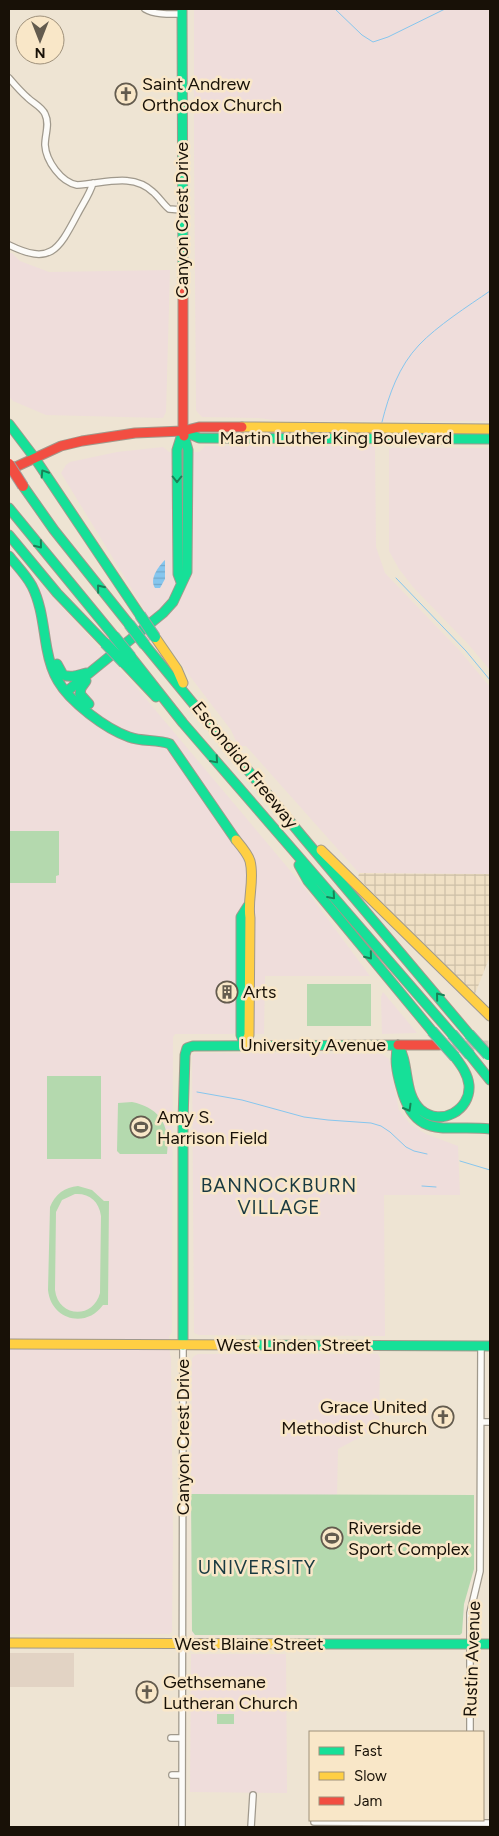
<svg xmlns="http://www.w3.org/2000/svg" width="499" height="1836" font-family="Figtree,sans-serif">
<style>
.commercial{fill:#e2d3c4}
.industrial{fill:url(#industrial-grid)}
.education{fill:#efdddb}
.green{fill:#b4d9ae;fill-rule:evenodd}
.water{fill:url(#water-rules)}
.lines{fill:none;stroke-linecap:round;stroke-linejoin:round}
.stream{stroke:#86c6ee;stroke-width:1}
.primary-tunnel{stroke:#cec4b4;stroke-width:9;stroke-dasharray:9 4.5;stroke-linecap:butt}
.street-casing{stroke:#a0998c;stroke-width:8}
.fast-casing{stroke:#a0998c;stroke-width:11}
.slow-casing{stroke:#a0998c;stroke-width:11}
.jam-casing{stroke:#a0998c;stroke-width:11}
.street{stroke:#fcfbf8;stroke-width:5.5}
.fast{stroke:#16e098;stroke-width:9}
.slow{stroke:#ffcf43;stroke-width:9}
.jam{stroke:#f24e42;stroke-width:9}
.fast-bridge-casing{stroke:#9da3a1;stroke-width:12;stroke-linecap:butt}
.jam-bridge-casing{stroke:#9da3a1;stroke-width:12;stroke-linecap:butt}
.fast-bridge{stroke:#16e098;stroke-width:10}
.jam-bridge{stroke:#f24e42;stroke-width:10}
.oneway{stroke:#178357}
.labels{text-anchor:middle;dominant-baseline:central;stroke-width:5;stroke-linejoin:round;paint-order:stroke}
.poi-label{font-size:18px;fill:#181107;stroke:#f9e7c8;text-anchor:start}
.street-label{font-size:18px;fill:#181107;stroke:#f9e7c8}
.neighbourhood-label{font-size:19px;letter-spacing:1px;fill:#193a41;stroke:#f9e7c8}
</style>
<defs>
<pattern id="industrial-grid" width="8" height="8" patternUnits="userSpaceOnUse" patternTransform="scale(1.25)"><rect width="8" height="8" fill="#f0e0c4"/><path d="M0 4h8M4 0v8" fill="none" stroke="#cdbfa7"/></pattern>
<pattern id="water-rules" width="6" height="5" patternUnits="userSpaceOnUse" patternTransform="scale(1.25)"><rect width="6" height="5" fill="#86c6ee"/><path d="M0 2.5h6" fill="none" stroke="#73a9cb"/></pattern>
</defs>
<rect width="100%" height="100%" fill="#eee4d3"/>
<!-- commercial -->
<path class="commercial" d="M 9,1653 L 74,1653 L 74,1687 L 9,1687 Z"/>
<!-- industrial -->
<path class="industrial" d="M 359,873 L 490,874 L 490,956 L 475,994 L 358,878 Z"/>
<!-- education -->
<path class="education" d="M 194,9 L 490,9 L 490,421 L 281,421 L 259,418 L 202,417 L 198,413 L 196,410 L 194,147 Z
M 9,253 L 12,253 L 20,261 L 49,272 L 170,270 L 166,412 L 163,418 L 46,415 L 13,401 L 9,397 Z
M 205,446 L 375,446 L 376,547 L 385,573 L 460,651 L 490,687 L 490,874 L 359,873 L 246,746 L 241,746 L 235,739 L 231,730 L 189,675 L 163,638 L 157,633 L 141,610 L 144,609 L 61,473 L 66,465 L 70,462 L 117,452 L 163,447 L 169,452 L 199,452 Z
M 389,448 L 490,448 L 490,670 L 468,644 L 413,587 L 399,569 L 389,551 Z
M 9,546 L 28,571 L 136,687 L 304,887 L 370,976 L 265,976 L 264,1034 L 235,1033 L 233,1034 L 175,1034 L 173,1037 L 172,1333 L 169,1336 L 170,1355 L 171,1357 L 173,1537 L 172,1632 L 169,1634 L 9,1634 Z
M 383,992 L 417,1033 L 382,1034 L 381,997 Z
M 195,1053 L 382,1054 L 389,1059 L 399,1110 L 410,1124 L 426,1134 L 458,1146 L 460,1195 L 384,1195 L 385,1336 L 199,1335 L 194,1333 L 192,1056 Z
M 198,1354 L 378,1354 L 380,1358 L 379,1422 L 364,1435 L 338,1449 L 337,1495 L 474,1495 L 474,1569 L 464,1604 L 462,1633 L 196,1635 L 192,1633 L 191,1494 L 192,1359 L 194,1356 Z
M 191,1654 L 286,1654 L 287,1793 L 190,1792 Z"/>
<!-- green -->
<path class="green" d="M 9,831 L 59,831 L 59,875 L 56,876 L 56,883 L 9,883 Z
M 307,984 L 371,984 L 371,1026 L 307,1026 Z
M 47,1076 L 101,1076 L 101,1159 L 47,1159 Z
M 132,1102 C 161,1108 170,1126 167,1154 L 120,1154 L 117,1151 L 118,1103 Z
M 78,1186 L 92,1190 L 104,1201 L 109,1201 L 108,1305 L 103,1305 C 86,1329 51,1320 48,1290 L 50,1207 C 55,1194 65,1187 78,1186 ZM 75,1194 C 89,1193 99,1201 101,1216 L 100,1293 C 93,1320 58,1317 55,1290 L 56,1212 L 62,1200 Z
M 191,1494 L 474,1495 L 474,1569 L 464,1604 L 462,1633 L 460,1635 L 195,1635 L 192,1631 Z
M 217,1714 L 234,1714 L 234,1724 L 217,1724 Z"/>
<!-- water -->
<path class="water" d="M 165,560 L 165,579 L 160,588 L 155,588 C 149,579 158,567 165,560 Z"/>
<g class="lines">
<!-- stream -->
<path class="stream" d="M 335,9 L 362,35 L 373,42 L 388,37 L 445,9
M 382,422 C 389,394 399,366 419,345 C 437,326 468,306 490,291
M 396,578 L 466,651 L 490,680
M 197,1092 L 242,1100 L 304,1117 L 328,1120 L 371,1123 L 381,1126 L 390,1132 L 406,1147 L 414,1151 L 427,1154
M 460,1161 L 490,1170
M 422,1186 L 436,1187"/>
<!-- primary-tunnel -->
<path class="primary-tunnel" d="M 439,1045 L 490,1045"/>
<!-- street casing -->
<g class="street-casing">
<path id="street" d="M 145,9 C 155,15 171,14 182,14
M 9,78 C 15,85 21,92 28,98 C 33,103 42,107 45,114 C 50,124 45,134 45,145 C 46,161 61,182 77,185 C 103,184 132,172 153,192 C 159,197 163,204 169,209 L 182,210
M 9,245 C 50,265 58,251 77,215 C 82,205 90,194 93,183
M 481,1422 L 490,1422
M 470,1732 L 470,1613 L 480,1571 L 481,1346
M 171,1738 L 182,1738
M 172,1775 L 182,1775
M 314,1822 L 490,1823
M 182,1827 L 183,1345
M 251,1827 L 253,1795"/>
</g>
<!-- fast casing -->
<g class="fast-casing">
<path id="fast" d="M 182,9 L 183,286
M 9,424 L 34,457 L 140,615
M 183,431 L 199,438 L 490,439
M 23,486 L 54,530 L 129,624
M 9,508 L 114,636
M 9,535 L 57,593 L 105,643
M 9,556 C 17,566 26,575 32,586 C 42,606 43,628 47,649 C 49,660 52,671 58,681 C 70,702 106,729 129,737 C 142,742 157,739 170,744 L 236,840
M 181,582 L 178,574 L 177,450 L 183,431
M 145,645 L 302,836 L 469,1034
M 131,657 L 183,723 L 452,1034
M 124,663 L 156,697
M 57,664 L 63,675 C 72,678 78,675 86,673
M 86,681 L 81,688 L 80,694 L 89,704
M 66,692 L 163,613 L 173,602 L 187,572 L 188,450 L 184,436
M 299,865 L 308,881 L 432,1031
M 245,1045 L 241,1035 L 241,917 L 248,906
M 398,1045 C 410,1064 403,1094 421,1110 C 441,1127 471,1110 469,1085 C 468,1074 461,1065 455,1057
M 398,1045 C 394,1059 397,1073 401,1087 C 415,1142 446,1124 490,1129
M 470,1055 L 490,1080
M 183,1345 L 183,1121 L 185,1055 L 187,1048 L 193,1046 L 398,1045
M 255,1345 L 490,1346
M 302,1644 L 490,1644"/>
</g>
<!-- slow casing -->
<g class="slow-casing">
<path id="slow" d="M 242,427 L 490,429
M 155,637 L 177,669 L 183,683
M 236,840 C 241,846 248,854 250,861 C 255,880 247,899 250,918 L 249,1035 L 245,1045
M 321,850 L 490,1016
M 9,1344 L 255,1345
M 9,1643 L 302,1644"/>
</g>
<!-- jam casing -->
<g class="jam-casing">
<path id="jam" d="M 183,286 L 183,431 L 184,436
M 9,470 L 61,446 L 82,441 L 135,433 L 183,431 L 199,427 L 242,427
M 398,1045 L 439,1045"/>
</g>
<!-- street -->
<use href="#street" class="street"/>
<!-- fast -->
<use href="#fast" class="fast"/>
<!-- slow -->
<use href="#slow" class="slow"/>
<!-- jam -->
<use href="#jam" class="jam"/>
<!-- fast-bridge casing -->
<g class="fast-bridge-casing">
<path id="fast-bridge" d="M 140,615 L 155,637
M 129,624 L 145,645
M 114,636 L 131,657
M 105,643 L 124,663
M 432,1031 L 455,1057
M 452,1034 L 470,1055
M 469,1034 L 488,1055"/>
</g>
<!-- jam-bridge casing -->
<g class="jam-bridge-casing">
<path id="jam-bridge" d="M 9,464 L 23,486"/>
</g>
<!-- fast-bridge -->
<use href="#fast-bridge" class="fast-bridge"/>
<!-- jam-bridge -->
<use href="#jam-bridge" class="jam-bridge"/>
</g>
<!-- one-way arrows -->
<defs><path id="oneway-chevron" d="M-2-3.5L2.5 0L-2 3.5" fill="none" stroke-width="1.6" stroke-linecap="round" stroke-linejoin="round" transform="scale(1.25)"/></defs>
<g class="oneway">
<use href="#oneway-chevron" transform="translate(44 473) rotate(-123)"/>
<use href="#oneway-chevron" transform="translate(177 479) rotate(90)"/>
<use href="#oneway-chevron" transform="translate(39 545) rotate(51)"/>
<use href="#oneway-chevron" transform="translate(100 588) rotate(-129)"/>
<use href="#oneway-chevron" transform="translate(215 760) rotate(49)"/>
<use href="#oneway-chevron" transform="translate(332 896) rotate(49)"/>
<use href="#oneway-chevron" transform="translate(369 956) rotate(51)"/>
<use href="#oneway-chevron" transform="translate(439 996) rotate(-129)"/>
<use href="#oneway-chevron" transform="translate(408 1108) rotate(60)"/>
</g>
<!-- icons -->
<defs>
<g id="church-ring" transform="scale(1.125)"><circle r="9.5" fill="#f9e7c8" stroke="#635b4e" stroke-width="1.5"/><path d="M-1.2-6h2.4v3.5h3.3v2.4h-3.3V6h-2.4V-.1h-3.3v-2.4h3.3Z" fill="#635b4e"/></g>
<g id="building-ring" transform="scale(1.125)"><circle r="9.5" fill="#f9e7c8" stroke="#635b4e" stroke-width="1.5"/><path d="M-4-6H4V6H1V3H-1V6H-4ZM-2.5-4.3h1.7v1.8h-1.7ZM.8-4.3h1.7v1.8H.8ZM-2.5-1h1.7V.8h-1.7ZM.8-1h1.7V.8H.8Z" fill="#635b4e"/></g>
<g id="stadium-ring" transform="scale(1.125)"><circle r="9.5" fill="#f9e7c8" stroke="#635b4e" stroke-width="1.5"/><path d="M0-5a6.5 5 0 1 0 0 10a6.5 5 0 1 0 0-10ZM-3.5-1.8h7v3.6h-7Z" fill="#635b4e"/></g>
</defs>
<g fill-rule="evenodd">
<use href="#church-ring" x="126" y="94"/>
<use href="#building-ring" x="227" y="992"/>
<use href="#stadium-ring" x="141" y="1127"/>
<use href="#church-ring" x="443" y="1417"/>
<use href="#stadium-ring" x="332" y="1538"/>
<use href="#church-ring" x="147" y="1692"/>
</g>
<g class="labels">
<!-- poi labels -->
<g class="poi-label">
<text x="142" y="84">Saint Andrew<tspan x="142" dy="21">Orthodox Church</tspan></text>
<text x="243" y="992">Arts</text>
<text x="157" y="1117">Amy S.<tspan x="157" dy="21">Harrison Field</tspan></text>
<text x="427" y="1407" text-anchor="end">Grace United<tspan x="427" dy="21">Methodist Church</tspan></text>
<text x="348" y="1528">Riverside<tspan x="348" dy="21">Sport Complex</tspan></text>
<text x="163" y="1682">Gethsemane<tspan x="163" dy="21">Lutheran Church</tspan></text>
</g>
<!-- street labels -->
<g class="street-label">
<text transform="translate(182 220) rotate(-90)">Canyon Crest Drive</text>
<text x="336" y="438">Martin Luther King Boulevard</text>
<text transform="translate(245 765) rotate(51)">Escondido Freeway</text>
<text x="313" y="1045">University Avenue</text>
<text x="294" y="1345">West Linden Street</text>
<text transform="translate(183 1437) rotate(-90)">Canyon Crest Drive</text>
<text x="249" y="1644">West Blaine Street</text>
<text transform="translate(472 1659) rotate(-88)">Rustin Avenue</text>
</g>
<!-- neighbourhood labels -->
<g class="neighbourhood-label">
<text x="279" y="1185">BANNOCKBURN<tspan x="279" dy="22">VILLAGE</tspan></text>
<text x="257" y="1567">UNIVERSITY</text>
</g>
</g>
<!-- border -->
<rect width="499" height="1836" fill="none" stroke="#181107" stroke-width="20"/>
<!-- legend -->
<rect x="309" y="1731" width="175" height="90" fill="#f9e7c8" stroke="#9f917b"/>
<rect x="319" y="1747" width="25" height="8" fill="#16e098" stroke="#9f917b"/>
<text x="354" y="1756" font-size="15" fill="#181107">Fast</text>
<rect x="319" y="1772" width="25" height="8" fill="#ffcf43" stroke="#9f917b"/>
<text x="354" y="1781" font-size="15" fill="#181107">Slow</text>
<rect x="319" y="1797" width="25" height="8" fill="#f24e42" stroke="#9f917b"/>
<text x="354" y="1806" font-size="15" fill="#181107">Jam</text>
<!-- north arrow -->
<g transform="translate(40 40) rotate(180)"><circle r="24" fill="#f9e7c8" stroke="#9f917b"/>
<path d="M0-4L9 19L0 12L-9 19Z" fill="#635b4e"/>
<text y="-8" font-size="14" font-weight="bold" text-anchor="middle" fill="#181107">N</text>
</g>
</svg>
